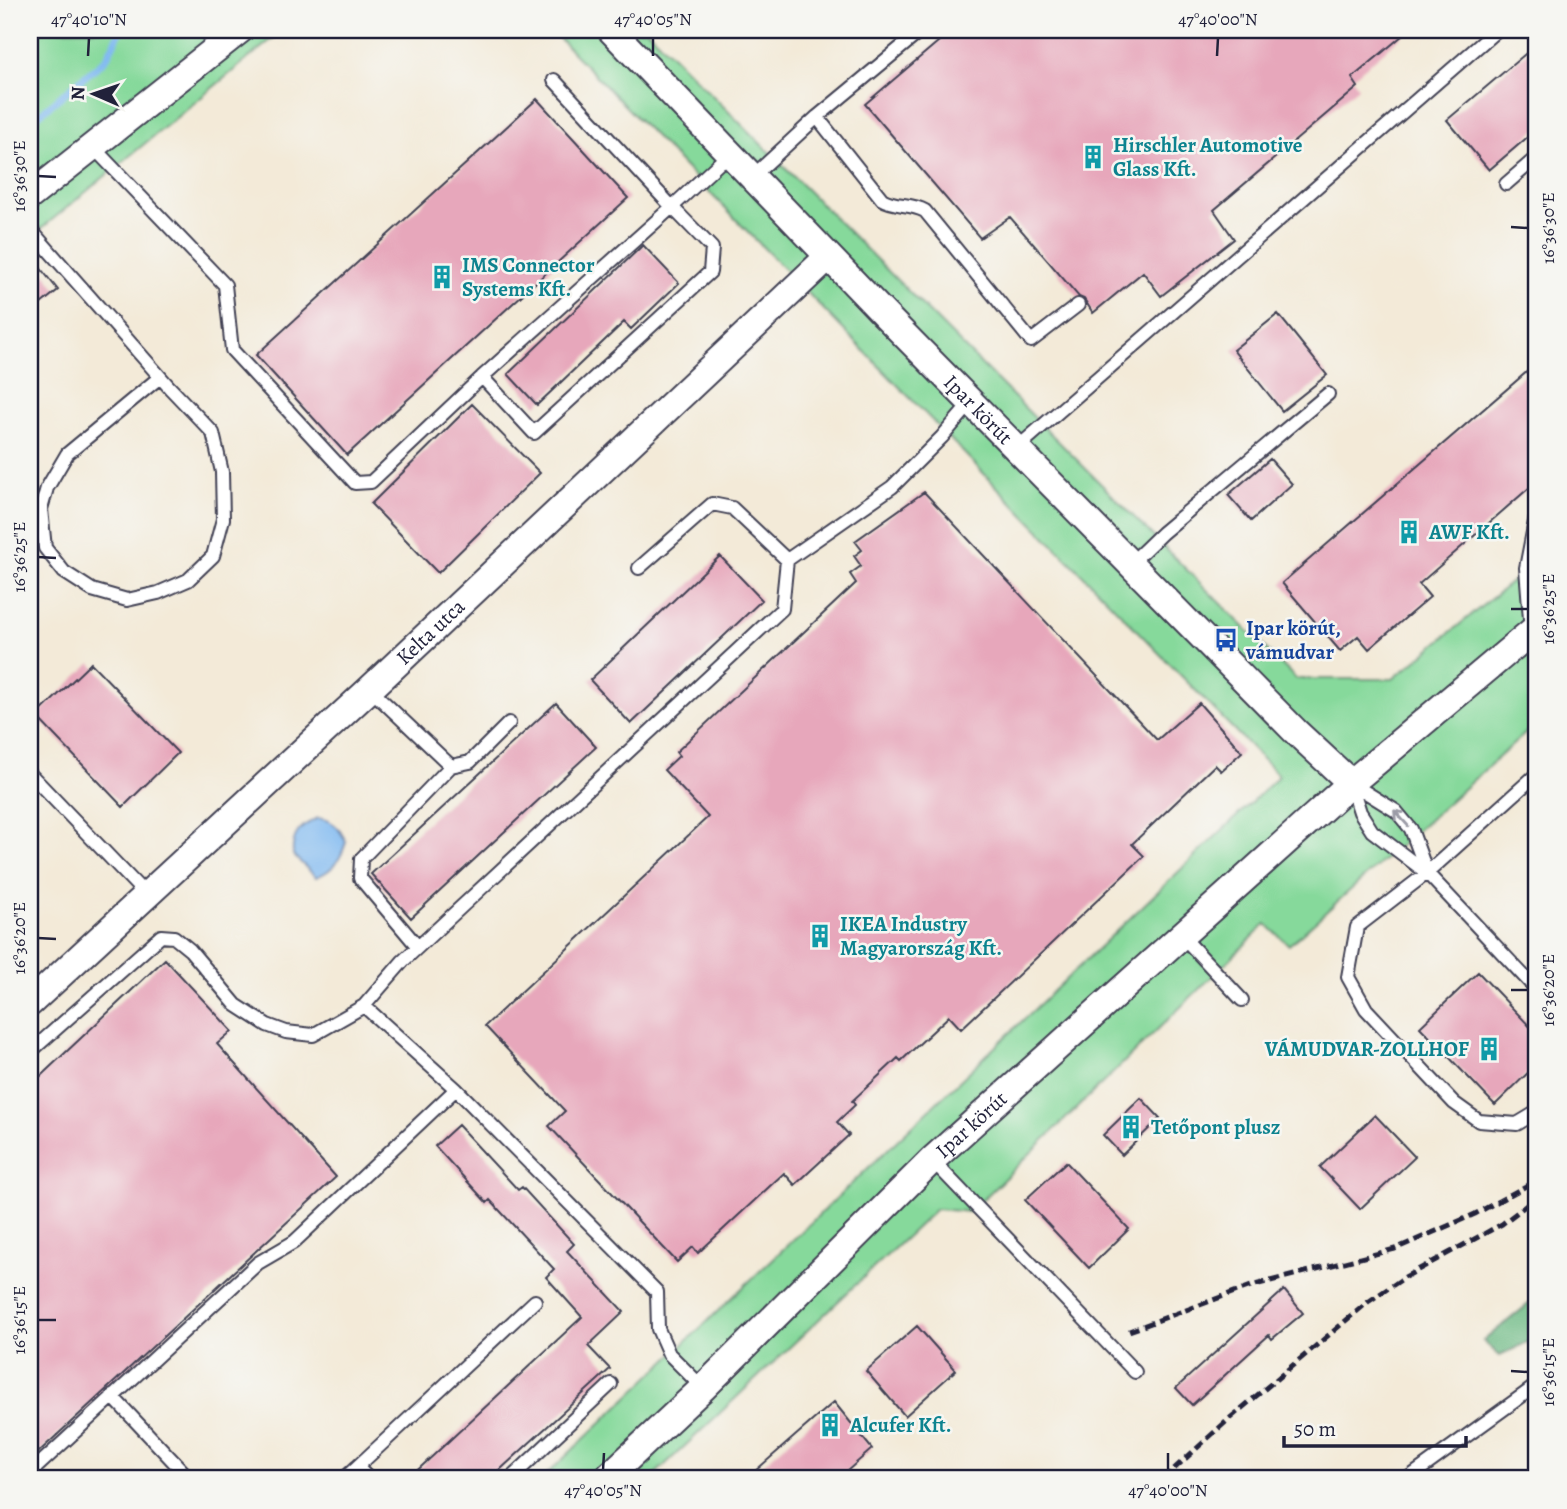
<svg xmlns="http://www.w3.org/2000/svg" width="1567" height="1509" font-family="Alegreya,serif">
<style>
.green{fill:#86d99b;stroke:#547e6b;stroke-width:2}
.forest{fill:#6cb983;stroke:#476e5f;stroke-width:2}
.water{fill:#80b9f1;stroke:#516e96;stroke-width:2}
.lines{fill:none;stroke-linecap:round;stroke-linejoin:round}
.stream{stroke:#80b9f1;stroke-width:7}
.building{fill:#e7a7bb}
.service-casing{stroke:#414053;stroke-width:16}
.minor-casing{stroke:#414053;stroke-width:30}
.service{stroke:#fff;stroke-width:12}
.minor{stroke:#fff;stroke-width:26}
.rail{stroke:#22223b;stroke-width:5;stroke-dasharray:10 5;stroke-linecap:butt}
.oneway{stroke:#9c9ca7}
.ticks{fill:none;stroke:#22223b;stroke-width:2.5}
.labels{text-anchor:middle;dominant-baseline:central;stroke-width:5;stroke-linejoin:round;paint-order:stroke}
.culture-label{font-size:21px;font-weight:bold;fill:#0d838f;stroke:#f6f6f2;text-anchor:start}
.street-label{font-size:21px;fill:#22223b;stroke:#f6f6f2}
.transit-label{font-size:21px;font-weight:bold;fill:#164399;stroke:#f6f6f2;text-anchor:start}
.neatline{fill:none;stroke:#22223b;stroke-width:2.5}
.ticks-label{font-size:18px;text-anchor:middle;fill:#22223b}
</style>
<rect width="100%" height="100%" fill="#f6f6f2"/>
<filter id="ink" filterUnits="userSpaceOnUse"><feTurbulence type="fractalNoise" baseFrequency=".0143" numOctaves="2"/><feDisplacementMap in="SourceGraphic" scale="14" xChannelSelector="R" yChannelSelector="G"/><feConvolveMatrix kernelMatrix="1 2 1 2 8 2 1 2 1" color-interpolation-filters="sRGB"/></filter>
<filter id="wash" filterUnits="userSpaceOnUse"><feTurbulence type="fractalNoise" baseFrequency=".00686" numOctaves="4" result="noise"/><feDisplacementMap in="SourceGraphic" scale="28" xChannelSelector="R" yChannelSelector="G"/><feGaussianBlur stdDeviation="1.57" result="paint"/><feColorMatrix in="noise" values="0 0 0 0 0 0 0 0 0 0 0 0 0 0 0 0 0 1.4 0 .05"/><feComposite in="paint" operator="in"/></filter>
<g filter="url(#wash)">
<rect width="100%" height="100%" fill="#f3ead8"/>
<!-- green -->
<path class="green" d="M 30,30 L 283,30 L 30,238 Z
M 551,30 L 647,30 L 1296,679 L 1393,679 L 1537,561 L 1537,723 L 1289,945 L 1266,924 L 970,1212 L 936,1209 L 650,1479 L 542,1479 L 1279,776 Z"/>
<!-- forest -->
<path class="forest" d="M 1537,1297 L 1537,1337 L 1500,1356 L 1483,1341 Z"/>
<!-- water -->
<path class="water" d="M 318,818 C 334,821 339,827 346,842 C 341,859 333,871 316,877 L 293,855 C 291,835 300,826 318,818 Z"/>
<g class="lines">
<!-- stream -->
<path class="stream" d="M 30,122 L 106,59 L 121,30"/>
</g>
<g id="blocks">
<!-- building -->
<path class="building" d="M 952,30 L 1409,30 L 1352,78 L 1358,87 L 1214,210 L 1234,239 L 1161,296 L 1143,272 L 1093,313 L 1084,299 L 1079,297 L 1010,217 L 980,238 L 865,104 Z
M 1537,44 L 1537,129 L 1489,170 L 1447,120 Z
M 537,99 L 628,198 L 347,455 L 256,355 Z
M 643,245 L 679,283 L 631,329 L 624,322 L 537,405 L 508,374 Z
M 30,255 L 58,290 L 30,313 Z
M 1278,314 L 1327,375 L 1282,411 L 1233,350 Z
M 1537,363 L 1537,481 L 1419,584 L 1430,597 L 1369,649 L 1358,636 L 1340,651 L 1282,583 Z
M 472,404 L 540,473 L 438,573 L 371,504 Z
M 1270,459 L 1292,484 L 1251,521 L 1228,495 Z
M 924,492 L 1157,740 L 1199,703 L 1242,752 L 1221,771 L 1215,765 L 1132,844 L 1144,856 L 961,1029 L 949,1016 L 901,1061 L 898,1058 L 852,1101 L 855,1105 L 837,1122 L 849,1135 L 795,1185 L 784,1173 L 698,1253 L 693,1247 L 677,1262 L 549,1126 L 565,1111 L 485,1026 L 708,817 L 664,770 L 679,756 L 676,752 L 856,583 L 850,574 L 861,566 L 854,556 L 862,550 L 855,541 Z
M 720,556 L 762,600 L 631,724 L 590,680 Z
M 91,663 L 178,753 L 123,807 L 36,716 Z
M 556,703 L 596,747 L 411,918 L 371,874 Z
M 165,959 L 232,1031 L 217,1044 L 336,1177 L 30,1460 L 30,1086 Z
M 1478,972 L 1537,1034 L 1537,1064 L 1495,1105 L 1420,1027 Z
M 1141,1098 L 1160,1118 L 1122,1155 L 1103,1135 Z
M 1375,1115 L 1415,1157 L 1360,1209 L 1320,1167 Z
M 458,1125 L 518,1190 L 522,1187 L 574,1244 L 567,1251 L 624,1312 L 588,1346 L 610,1369 L 490,1479 L 408,1479 L 582,1317 L 546,1277 L 554,1269 L 490,1200 L 487,1203 L 435,1146 Z
M 1066,1162 L 1129,1229 L 1089,1268 L 1025,1200 Z
M 1284,1290 L 1303,1313 L 1272,1339 L 1269,1335 L 1192,1405 L 1176,1388 Z
M 917,1326 L 956,1370 L 905,1416 L 866,1371 Z
M 834,1402 L 872,1449 L 838,1479 L 746,1479 Z"/>
</g>
</g>
<g filter="url(#ink)">
<use href="#blocks" fill-opacity="0" stroke="#414053" stroke-width="2"/>
<g class="lines">
<!-- service casing -->
<g class="service-casing">
<path id="service" d="M 817,117 L 882,199 C 895,207 911,203 925,211 L 1031,341 L 1078,305
M 94,148 L 225,285 L 232,350 L 355,483 L 371,482 L 482,377 L 672,207 L 554,80
M 752,177 L 817,117 L 922,30
M 1506,184 L 1537,157
M 30,229 L 170,388 L 213,433 L 222,472 L 223,519 L 213,556 L 188,580 L 158,593 L 127,600 L 92,590 L 64,572 L 45,548 L 41,509 L 47,488 L 67,454 L 160,377
M 482,377 L 534,433 L 710,272 L 712,248 L 672,207 L 729,154
M 1017,448 L 1497,30
M 1131,563 L 1162,533 L 1328,394
M 639,568 L 712,504 L 732,508 L 787,560
M 1531,632 L 1526,568 L 1537,511
M 370,689 L 451,766 L 361,859 L 360,878 L 418,947
M 451,766 L 470,762 L 509,723
M 30,774 L 147,896
M 1537,774 L 1427,873 L 1357,927 L 1348,977 L 1366,1009 L 1454,1103 L 1479,1121 L 1517,1124 L 1537,1112
M 1351,783 L 1396,811 L 1411,829 L 1427,873
M 1351,784 L 1360,812 L 1372,831 L 1427,873 L 1537,990
M 1182,936 L 1242,1000
M 30,1052 L 161,936 L 174,937 L 190,950 L 236,1005 L 267,1025 L 286,1032 L 313,1035 L 364,1006 L 403,961 L 782,609 L 787,560 L 892,487 L 942,437 L 971,403
M 456,1089 L 657,1292 L 658,1329 L 669,1354 L 703,1388
M 932,1160 L 1135,1372
M 112,1396 L 190,1479
M 30,1473 L 258,1263 L 294,1242 L 456,1089 L 364,1006
M 344,1479 L 357,1467
M 369,1479 L 357,1467 L 535,1301
M 510,1479 L 611,1384
M 1407,1479 L 1537,1385"/>
</g>
<!-- minor casing -->
<g class="minor-casing">
<g id="minor">
<path id="s1" d="M 611,30 L 884,314 L 1295,731 L 1351,783"/>
<path d="M 30,196 L 240,30"/>
<path id="s2" d="M 30,1003 L 370,689 L 828,257"/>
<path id="s3" d="M 606,1479 L 703,1388 L 932,1160 L 1351,783 L 1537,627"/>
</g>
</g>
<!-- service -->
<use href="#service" class="service"/>
<!-- minor -->
<use href="#minor" class="minor"/>
<!-- rail -->
<path class="rail" d="M 1129,1331 L 1251,1286 L 1395,1249 L 1475,1214 L 1537,1180
M 1163,1479 L 1229,1419 L 1368,1302 L 1405,1277 L 1502,1224 L 1537,1197"/>
</g>
<!-- one-way arrows -->
<defs><path id="oneway-shaft" d="M-6 0H5M1.5-3L5.5 0L1.5 3" fill="none" stroke-width="1.6" stroke-linecap="round" stroke-linejoin="round" transform="scale(1.75)"/></defs>
<use class="oneway" href="#oneway-shaft" transform="translate(1401 818) rotate(-132)"/>
</g>
<!-- ticks -->
<path class="ticks" d="M 88,56 L 89,38M 653,56 L 653,38M 1217,56 L 1218,38M 38,176 L 56,177M 1511,227 L 1528,228M 38,557 L 56,558M 1511,609 L 1528,609M 38,938 L 56,939M 1511,990 L 1528,990M 38,1320 L 56,1320M 1511,1371 L 1528,1372M 603,1470 L 604,1453M 1168,1470 L 1168,1453"/>
<!-- icons -->
<defs>
<g id="building-bare" transform="scale(1.89)"><path d="M-4-6H4V6H1V3H-1V6H-4ZM-2.5-4.3h1.7v1.8h-1.7ZM.8-4.3h1.7v1.8H.8ZM-2.5-1h1.7V.8h-1.7ZM.8-1h1.7V.8H.8Z" fill="#0f9aa8" stroke="#f6f6f2" stroke-width="2.5" paint-order="stroke"/></g>
<g id="bus-bare" transform="scale(1.89)"><path d="M-5-6H5V4H4V6H2V4H-2V6H-4V4H-5ZM-3.5-4V0h7V-4ZM-3.5 1.2v1.5H-2V1.2ZM2 1.2v1.5H3.5V1.2Z" fill="#1a4fb4" stroke="#f6f6f2" stroke-width="2.5" paint-order="stroke"/></g>
</defs>
<g fill-rule="evenodd">
<use href="#building-bare" x="1093" y="157"/>
<use href="#building-bare" x="442" y="277"/>
<use href="#building-bare" x="1409" y="532"/>
<use href="#bus-bare" x="1226" y="640"/>
<use href="#building-bare" x="820" y="936"/>
<use href="#building-bare" x="1489" y="1049"/>
<use href="#building-bare" x="1131" y="1127"/>
<use href="#building-bare" x="830" y="1425"/>
</g>
<g class="labels">
<!-- culture labels -->
<g class="culture-label">
<text x="1113" y="145">Hirschler Automotive<tspan x="1113" dy="24">Glass Kft.</tspan></text>
<text x="462" y="265">IMS Connector<tspan x="462" dy="24">Systems Kft.</tspan></text>
<text x="1429" y="532">AWF Kft.</text>
<text x="840" y="924">IKEA Industry<tspan x="840" dy="24">Magyarország Kft.</tspan></text>
<text x="1469" y="1049" text-anchor="end">VÁMUDVAR-ZOLLHOF</text>
<text x="1151" y="1127">Tetőpont plusz</text>
<text x="850" y="1425">Alcufer Kft.</text>
</g>
<!-- street labels -->
<g class="street-label">
<text stroke="none"><textPath href="#s1" startOffset="528">Ipar körút</textPath></text>
<text stroke="none"><textPath href="#s2" startOffset="546">Kelta utca</textPath></text>
<text stroke="none"><textPath href="#s3" startOffset="509">Ipar körút</textPath></text>
</g>
<!-- transit labels -->
<g class="transit-label">
<text x="1246" y="628">Ipar körút,<tspan x="1246" dy="24">vámudvar</tspan></text>
</g>
</g>
<!-- margin -->
<rect width="1567" height="1509" fill="none" stroke="#f6f6f2" stroke-width="77"/>
<!-- north arrow -->
<g transform="translate(94 94) rotate(272)" stroke="#f6f6f2" stroke-width="5" paint-order="stroke">
<path d="M0-5L12 26L0 18L-12 26Z" fill="#22223b"/>
<text y="-10" font-size="19" font-weight="bold" text-anchor="middle" fill="#22223b">N</text>
</g>
<!-- scale -->
<path d="M1284 1436v10h182v-10" fill="none" stroke="#22223b" stroke-width="3.5"/>
<text x="1294" y="1436" font-size="21" fill="#22223b" stroke="#f6f6f2" stroke-width="5" paint-order="stroke">50 m</text>
<rect x="38" y="38" width="1490" height="1432" class="neatline"/>
<g class="ticks-label">
<text x="89" y="25">47°40'10"N</text>
<text x="653" y="25">47°40'05"N</text>
<text x="1218" y="25">47°40'00"N</text>
<text transform="translate(19 176) rotate(-90)" y="6">16°36'30"E</text>
<text transform="translate(1548 228) rotate(-90)" y="6">16°36'30"E</text>
<text transform="translate(19 557) rotate(-90)" y="6">16°36'25"E</text>
<text transform="translate(1548 609) rotate(-90)" y="6">16°36'25"E</text>
<text transform="translate(19 938) rotate(-90)" y="6">16°36'20"E</text>
<text transform="translate(1548 990) rotate(-90)" y="6">16°36'20"E</text>
<text transform="translate(19 1320) rotate(-90)" y="6">16°36'15"E</text>
<text transform="translate(1548 1372) rotate(-90)" y="6">16°36'15"E</text>
<text x="603" y="1496">47°40'05"N</text>
<text x="1168" y="1496">47°40'00"N</text>
</g>
</svg>
